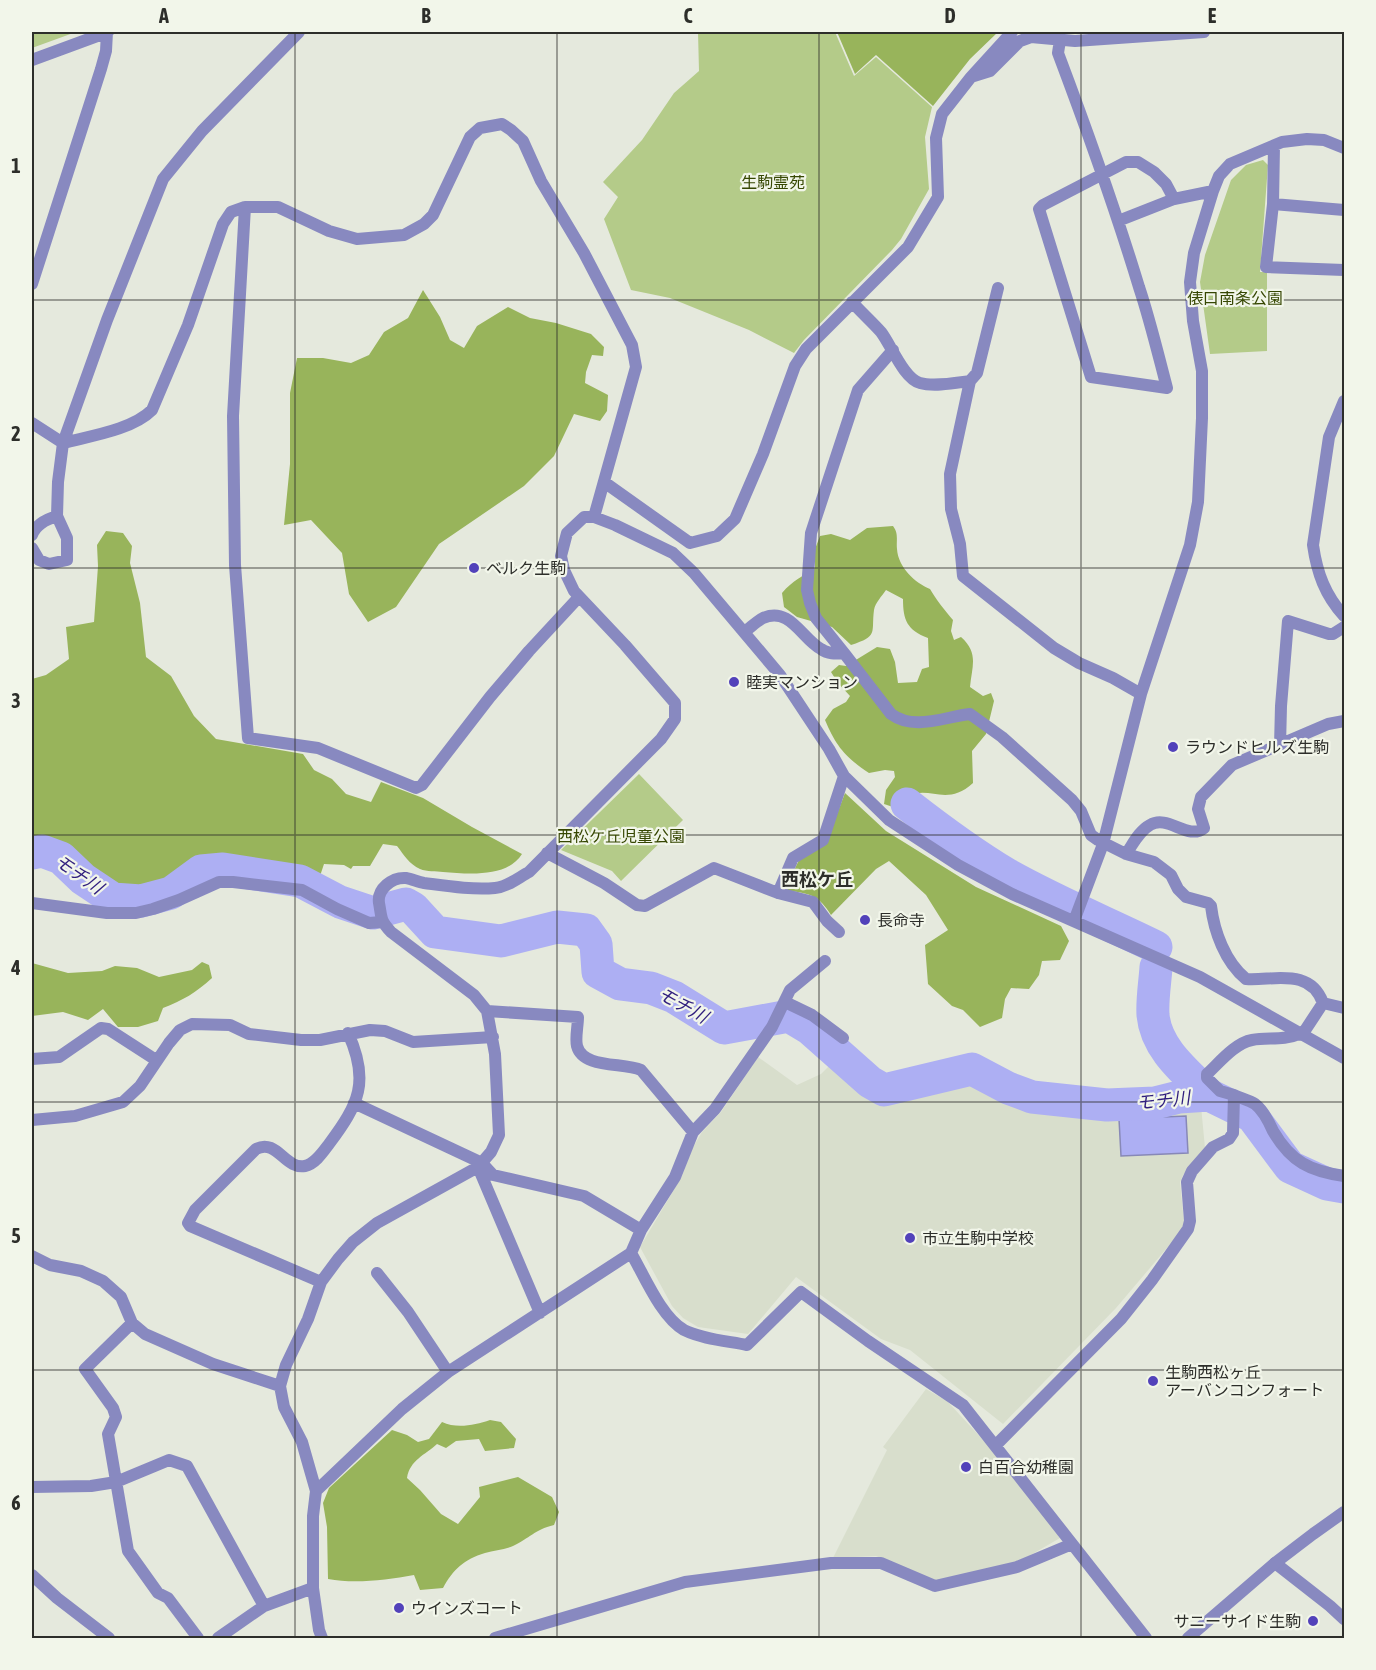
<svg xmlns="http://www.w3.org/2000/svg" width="1376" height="1670" font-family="'Asap Condensed','Noto Sans JP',sans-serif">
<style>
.built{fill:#d8decc}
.green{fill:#b4cb89}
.forest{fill:#98b45b}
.water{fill:#adaff3;stroke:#8788b7;stroke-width:1.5}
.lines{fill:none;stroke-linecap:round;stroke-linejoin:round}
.river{stroke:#adaff3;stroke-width:33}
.minor{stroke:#8889c0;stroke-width:12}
.tertiary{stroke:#8889c0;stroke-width:12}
.grid{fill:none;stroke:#2d2e2a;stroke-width:1.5;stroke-opacity:0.55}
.poi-dot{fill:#5242ba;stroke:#f2f6ea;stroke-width:2}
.labels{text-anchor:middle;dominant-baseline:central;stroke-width:4.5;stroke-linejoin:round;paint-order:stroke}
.park-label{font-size:16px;fill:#364702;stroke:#f2f6ea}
.poi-label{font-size:16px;fill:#2d2e2a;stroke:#f2f6ea;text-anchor:start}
.water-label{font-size:18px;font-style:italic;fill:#301f7e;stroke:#f2f6ea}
.neighbourhood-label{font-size:18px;font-weight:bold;fill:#2d2e2a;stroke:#f2f6ea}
.neatline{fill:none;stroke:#2d2e2a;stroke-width:2}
.grid-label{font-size:20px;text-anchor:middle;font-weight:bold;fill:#2d2e2a}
</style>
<rect width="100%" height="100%" fill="#e5e9dd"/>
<!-- built -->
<path class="built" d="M 758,1057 L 797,1085 L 821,1074 L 836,1059 L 877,1093 L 887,1095 L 965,1074 L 1035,1103 L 1115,1111 L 1201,1106 L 1205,1148 L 1183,1175 L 1180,1182 L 1184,1222 L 1183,1229 L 1116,1308 L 1003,1424 L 910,1350 L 881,1339 L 796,1277 L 748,1334 L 698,1327 L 683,1318 L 672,1306 L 640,1247 L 682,1176 L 692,1149 L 702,1132 L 721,1112 Z
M 926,1389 L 947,1401 L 1009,1468 L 1060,1538 L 1022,1560 L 937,1581 L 876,1556 L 833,1558 L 887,1450 L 883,1447 Z"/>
<!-- green -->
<path class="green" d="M 32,32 L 76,32 L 32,48 Z
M 698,32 L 835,32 L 854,76 L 876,57 L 932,107 L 925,137 L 929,189 L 901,239 L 892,250 L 804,340 L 794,353 L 749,330 L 670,298 L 631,290 L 604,219 L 618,197 L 603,182 L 642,140 L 674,93 L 699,71 Z
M 1263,160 L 1268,165 L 1260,272 L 1267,272 L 1267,351 L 1210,354 L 1200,282 L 1205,255 L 1231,180 L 1246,165 Z
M 639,774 L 683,820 L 621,881 L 612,871 L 561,850 Z"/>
<!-- forest -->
<path class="forest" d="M 837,32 L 998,32 L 970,59 L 933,106 L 876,55 L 855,74 Z
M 423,290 L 440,317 L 450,340 L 464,348 L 477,326 L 508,307 L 530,318 L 556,323 L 591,334 L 604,347 L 603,356 L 592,355 L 586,372 L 585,383 L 608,395 L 607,411 L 600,421 L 574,414 L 554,456 L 524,486 L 439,544 L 396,607 L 368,622 L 349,594 L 342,553 L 311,520 L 284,525 L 290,464 L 290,393 L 297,358 L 323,358 L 351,363 L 369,355 L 384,332 L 408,318 Z
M 893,526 C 899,534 896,540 897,549 C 898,567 915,583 930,589 C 935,598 946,612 953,620 L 951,631 L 954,640 L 961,637 C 979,653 972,666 970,687 L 983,696 L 991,693 L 994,701 L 986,734 L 972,751 L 973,783 C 946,808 928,784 908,797 C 905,800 902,805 899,809 L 884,804 L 886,790 L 895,777 L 894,771 L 885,770 L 869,773 C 845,757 836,746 825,720 L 833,709 L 846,702 L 850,696 L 838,683 L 831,672 L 839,665 L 846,666 L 877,647 L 890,649 L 895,662 L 898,683 L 917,682 L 922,669 L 929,667 L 928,638 C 907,630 903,620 903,599 L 886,590 C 882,596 875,603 874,610 C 871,633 879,636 851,645 L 832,627 L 797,617 L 784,607 L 782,593 C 793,580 802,577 815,568 L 815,549 L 820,536 L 831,534 L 850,540 L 867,528 Z
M 106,531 L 123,533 L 132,546 L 130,563 L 140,603 L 146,657 L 171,676 L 194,716 L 216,739 L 303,754 L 314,770 L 332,779 L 346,794 L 371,802 L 381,782 L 423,798 L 472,827 L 522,854 C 507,878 469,874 443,872 C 436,871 427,872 420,869 C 409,864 404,855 397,846 L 383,844 L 370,866 L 353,866 L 351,869 L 344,865 L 324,864 L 318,882 L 293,872 L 206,861 L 171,879 L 129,894 L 103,886 L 82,861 L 45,838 L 32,845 L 32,679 L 46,675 L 69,659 L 66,627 L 94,622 L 98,566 L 97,545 Z
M 845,793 L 886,831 L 976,887 L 1061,926 L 1069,941 L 1060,960 L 1042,961 L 1039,975 L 1029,989 L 1011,988 L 1005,999 L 1002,1018 L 980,1027 L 963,1010 L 952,1006 L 928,984 L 925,945 L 948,930 L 926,895 L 889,861 L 876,869 L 831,915 C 819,896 811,893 788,891 L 786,887 L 799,860 L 826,843 Z
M 202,962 L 209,965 L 212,978 C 197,992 182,1001 163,1008 L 158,1021 L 138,1027 L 118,1027 L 103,1009 L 88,1020 L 63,1012 L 32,1016 L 32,963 L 68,973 L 102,971 L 115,966 L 137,968 L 159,977 L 192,970 Z
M 490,1420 L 501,1422 L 516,1439 L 514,1448 L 485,1451 L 479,1439 L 456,1441 L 446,1448 L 437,1444 C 425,1455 410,1460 407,1478 L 420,1490 L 441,1514 L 458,1524 L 480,1497 L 479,1487 L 518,1477 L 552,1497 L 559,1512 L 554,1525 C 534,1530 530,1538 513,1546 C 504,1550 494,1550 485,1553 C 464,1559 453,1570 443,1588 L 420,1590 L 414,1575 C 386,1580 355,1584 328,1579 L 327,1527 L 323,1503 L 329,1488 L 392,1430 L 407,1435 L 418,1442 L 429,1439 L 442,1422 C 457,1429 475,1425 490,1420 Z"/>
<!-- water -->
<path class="water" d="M 1186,1116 L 1188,1153 L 1121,1156 L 1119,1119 Z"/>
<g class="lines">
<!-- river -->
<path class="river" d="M 907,804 C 939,829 973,854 1008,875 C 1056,902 1107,923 1156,947
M 32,853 L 42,851 L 61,858 L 83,879 L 113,899 L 141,901 L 171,893 L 201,871 L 223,869 L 300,881 L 340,902 L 373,913 L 406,904 L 413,908 L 435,932 L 501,941 L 557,927 L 586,930 L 596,944 L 598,972 L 620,984 L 651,988 L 674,997 L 724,1028 L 789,1016 L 809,1028 L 870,1082 L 884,1090 L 972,1069 L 1008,1088 L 1032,1097 L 1107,1105 L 1155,1103 L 1179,1097 L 1209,1095 L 1252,1116 L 1290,1167 L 1327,1184 L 1344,1187
M 1156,967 C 1155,983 1152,999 1153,1015 C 1156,1049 1186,1072 1209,1095"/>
<!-- minor -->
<path class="minor" d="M 1060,40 L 1058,53 C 1087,130 1115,208 1139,287 C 1150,320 1158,354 1167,388 L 1091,377 L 1039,209 L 1043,205 L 1126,162 L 1138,162 L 1154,172 L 1166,184 L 1174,199
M 32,60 L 108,32
M 974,76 L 990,71 L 1020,41 L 1031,37 L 1075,41 L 1204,32
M 1274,146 L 1273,204 L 1266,267 L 1344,270
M 1273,204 L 1344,210
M 245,207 L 233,416 L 235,565 L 248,738 L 318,748 L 416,788 L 422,785 L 490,697 L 529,651 L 579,597
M 1118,221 L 1174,199 L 1213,191
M 32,284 L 101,69 L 106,51 L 107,32
M 998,288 L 977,373 L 970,381 L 950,474 L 951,509 L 960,544 L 963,576 L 1054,648 L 1079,663 L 1113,678 L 1141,694
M 852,302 C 861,312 872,322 881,332 C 891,345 904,379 920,383 C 934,387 955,383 970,381
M 1344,401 L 1329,437 L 1313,545 C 1317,573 1325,595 1344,616
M 32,423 L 63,443 C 90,436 132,430 152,410 L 188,325 L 223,224 L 231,212 L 245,207 L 278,207 L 329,231 L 357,239 L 404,235 L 424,224 L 433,215 L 470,137 L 480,128 L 502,124 L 511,130 L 523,141 L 541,181 L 584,253 L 632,345 L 636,367 L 594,517
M 604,482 L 690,543 L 717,536 L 735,519 L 763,454 L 795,366 L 806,349 L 908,247 L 938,197 L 936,138 L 942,114 L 971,77 L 1012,32
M 32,535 C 36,524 47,519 57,516
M 32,548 L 39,560 L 49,564 L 67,560 L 67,538 L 57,516 L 58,482 L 63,443 L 107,320 L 163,179 L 202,131 L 299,32
M 744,632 C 750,628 757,621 763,618 C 790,606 802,639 821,649 C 828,654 835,654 844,653 L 816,618 L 810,603 L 807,590 L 811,533 L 858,390 L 893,350
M 844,653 L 891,714 C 914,731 944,717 970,714 L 1002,737 L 1072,800 L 1081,811 L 1091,835 L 1098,840 L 1126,854 L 1154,862 L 1171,875 L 1178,889 L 1186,897 L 1208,903 L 1211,906 C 1214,931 1225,962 1246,979 C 1273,981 1310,967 1323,1003
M 1280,746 L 1281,706 L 1288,621 L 1329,634 L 1333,634 L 1344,627
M 547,853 L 604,883 L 637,905 L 645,906 L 714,868 L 778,893 L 813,902 L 827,921 L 839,932
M 1126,854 C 1133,844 1139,831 1150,825 C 1168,814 1188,841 1204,828 L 1198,809 L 1201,797 L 1232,765 L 1328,724 L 1344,721
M 778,893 L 793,858 L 823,840 L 844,776
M 32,903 L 107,913 L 136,913 L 153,909 L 179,900 L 219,882 L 233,882 L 302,890 L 337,909 L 369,923 L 382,922
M 1074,921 L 1103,844 L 1141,694 L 1190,545 L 1198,502 L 1202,418 L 1202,371 L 1193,321 L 1190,282 L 1194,253 L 1213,191 L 1219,176 L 1230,164 L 1282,142 L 1307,139 L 1324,140 L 1344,148
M 785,1002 L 812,1015 L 843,1038
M 487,1011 L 578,1017 C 578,1026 575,1038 577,1046 C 583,1069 624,1062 641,1070 L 693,1132
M 1302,1035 L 1323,1003 L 1344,1008
M 32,1059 L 59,1057 L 101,1028 L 108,1029 L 156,1060
M 1234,1095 C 1240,1098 1249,1100 1255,1104 C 1263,1110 1269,1122 1273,1131 C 1291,1162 1310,1171 1344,1176
M 354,1103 L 482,1163 L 493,1175 L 584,1196 L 641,1230
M 32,1120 L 75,1116 L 123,1102 L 140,1086 L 169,1043 L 180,1030 L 192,1024 L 230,1025 L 249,1034 L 301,1040 L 320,1040 L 370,1030 L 385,1031 L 413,1042 L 493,1037
M 478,1167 L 540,1313
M 631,1253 C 644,1275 661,1317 684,1330 C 702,1339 727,1341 747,1345 L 801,1292 L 868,1341 L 963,1405 L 1146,1638
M 32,1256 L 50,1265 L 81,1271 L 103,1281 L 121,1297 L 132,1323 L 145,1334 L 213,1364 L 280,1386
M 377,1273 L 408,1312 L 448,1372
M 321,1282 L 190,1226 L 188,1223 L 195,1210 L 256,1149 C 277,1138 285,1170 305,1166 C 315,1164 323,1152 329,1144 C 359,1104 370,1081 348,1033
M 132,1323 L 85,1369 L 113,1408 L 116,1417 L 108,1434 L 128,1551 L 158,1593 L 168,1598 L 198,1638
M 996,1445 L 1121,1319 L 1152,1280 L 1188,1229 L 1190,1221 L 1187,1182 L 1192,1171 L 1213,1147 L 1229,1139 L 1233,1133 L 1234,1095 L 1220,1091 L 1207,1078 L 1207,1074 C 1219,1063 1235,1043 1252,1040 C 1268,1037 1283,1041 1299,1034
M 32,1487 L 91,1486 L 116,1482 L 169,1460 L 187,1466 L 264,1606
M 316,1491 L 402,1409 L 448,1372 L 631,1253 L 641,1230 L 675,1177 L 693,1132 L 715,1109 L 772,1027 L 790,990 L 825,961
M 1275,1563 L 1330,1606 L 1344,1619
M 32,1575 L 57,1598 L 109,1638
M 218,1638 L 264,1606 L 313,1588
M 322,1638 L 319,1630 L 313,1588 L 313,1516 L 316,1491 L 302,1442 L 284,1407 L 280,1386 L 286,1365 L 308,1319 L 321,1282 L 338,1259 L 353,1242 L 377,1223 L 478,1167 L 491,1152 L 499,1135 L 495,1054 L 487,1011 L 474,995 L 391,932 C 380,920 382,919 379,903 C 377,889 392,877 406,878 C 412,879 418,882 424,883 C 447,886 472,890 495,888 C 507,887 518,878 529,872 L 661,739 L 675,719 L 675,703 L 625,645 L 574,591 L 564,570 L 561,556 L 567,533 L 584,517 L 594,517 L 615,525 L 673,553 L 694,573 L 780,675 L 829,749 L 844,776 L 889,820 L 958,865 L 1012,894 L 1200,977 L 1344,1058
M 495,1638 L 685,1582 L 831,1563 L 881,1563 L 935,1586 L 1017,1567 L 1072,1544"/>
<!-- tertiary -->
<path class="tertiary" d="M 1188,1638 L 1275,1563 L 1313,1534 L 1344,1512"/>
</g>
<!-- grid -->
<path class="grid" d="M 295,32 L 295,1638M 557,32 L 557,1638M 819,32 L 819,1638M 1081,32 L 1081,1638M 32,300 L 1344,300M 32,568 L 1344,568M 32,835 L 1344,835M 32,1102 L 1344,1102M 32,1370 L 1344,1370"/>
<!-- markers -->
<g class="poi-dot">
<circle cx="474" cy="568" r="6"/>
<circle cx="734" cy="682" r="6"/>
<circle cx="1173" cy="747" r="6"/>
<circle cx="865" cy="920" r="6"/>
<circle cx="910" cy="1238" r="6"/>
<circle cx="1153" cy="1381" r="6"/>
<circle cx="966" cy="1467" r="6"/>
<circle cx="399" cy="1608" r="6"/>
<circle cx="1313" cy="1621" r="6"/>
</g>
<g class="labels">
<!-- park labels -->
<g class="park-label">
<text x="773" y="182">生駒霊苑</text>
<text x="1235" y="298">俵口南条公園</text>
<text x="621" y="836">西松ケ丘児童公園</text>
</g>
<!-- poi labels -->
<g class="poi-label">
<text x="486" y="568">ベルク生駒</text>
<text x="746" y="682">睦実マンション</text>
<text x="1185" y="747">ラウンドヒルズ生駒</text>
<text x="877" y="920">長命寺</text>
<text x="922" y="1238">市立生駒中学校</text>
<text x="1165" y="1372">生駒西松ヶ丘<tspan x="1165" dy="18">アーバンコンフォート</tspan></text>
<text x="978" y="1467">白百合幼稚園</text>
<text x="411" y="1608">ウインズコート</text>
<text x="1301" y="1621" text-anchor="end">サニーサイド生駒</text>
</g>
<!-- water labels -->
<g class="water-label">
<text transform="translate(79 874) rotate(35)">モチ川</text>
<text transform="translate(683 1005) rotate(29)">モチ川</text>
<text transform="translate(1163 1100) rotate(-6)">モチ川</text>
</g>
<!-- neighbourhood labels -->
<g class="neighbourhood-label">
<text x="817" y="879">西松ケ丘</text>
</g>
</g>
<!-- border -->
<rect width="1376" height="1670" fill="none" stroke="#f2f6ea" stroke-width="66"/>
<rect x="33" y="33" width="1310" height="1604" class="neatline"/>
<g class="grid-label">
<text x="164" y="23">A</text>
<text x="426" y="23">B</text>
<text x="688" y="23">C</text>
<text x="950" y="23">D</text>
<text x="1212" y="23">E</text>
<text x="16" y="173">1</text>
<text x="16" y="441">2</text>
<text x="16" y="708">3</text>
<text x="16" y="975">4</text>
<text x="16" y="1243">5</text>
<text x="16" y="1510">6</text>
</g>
</svg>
